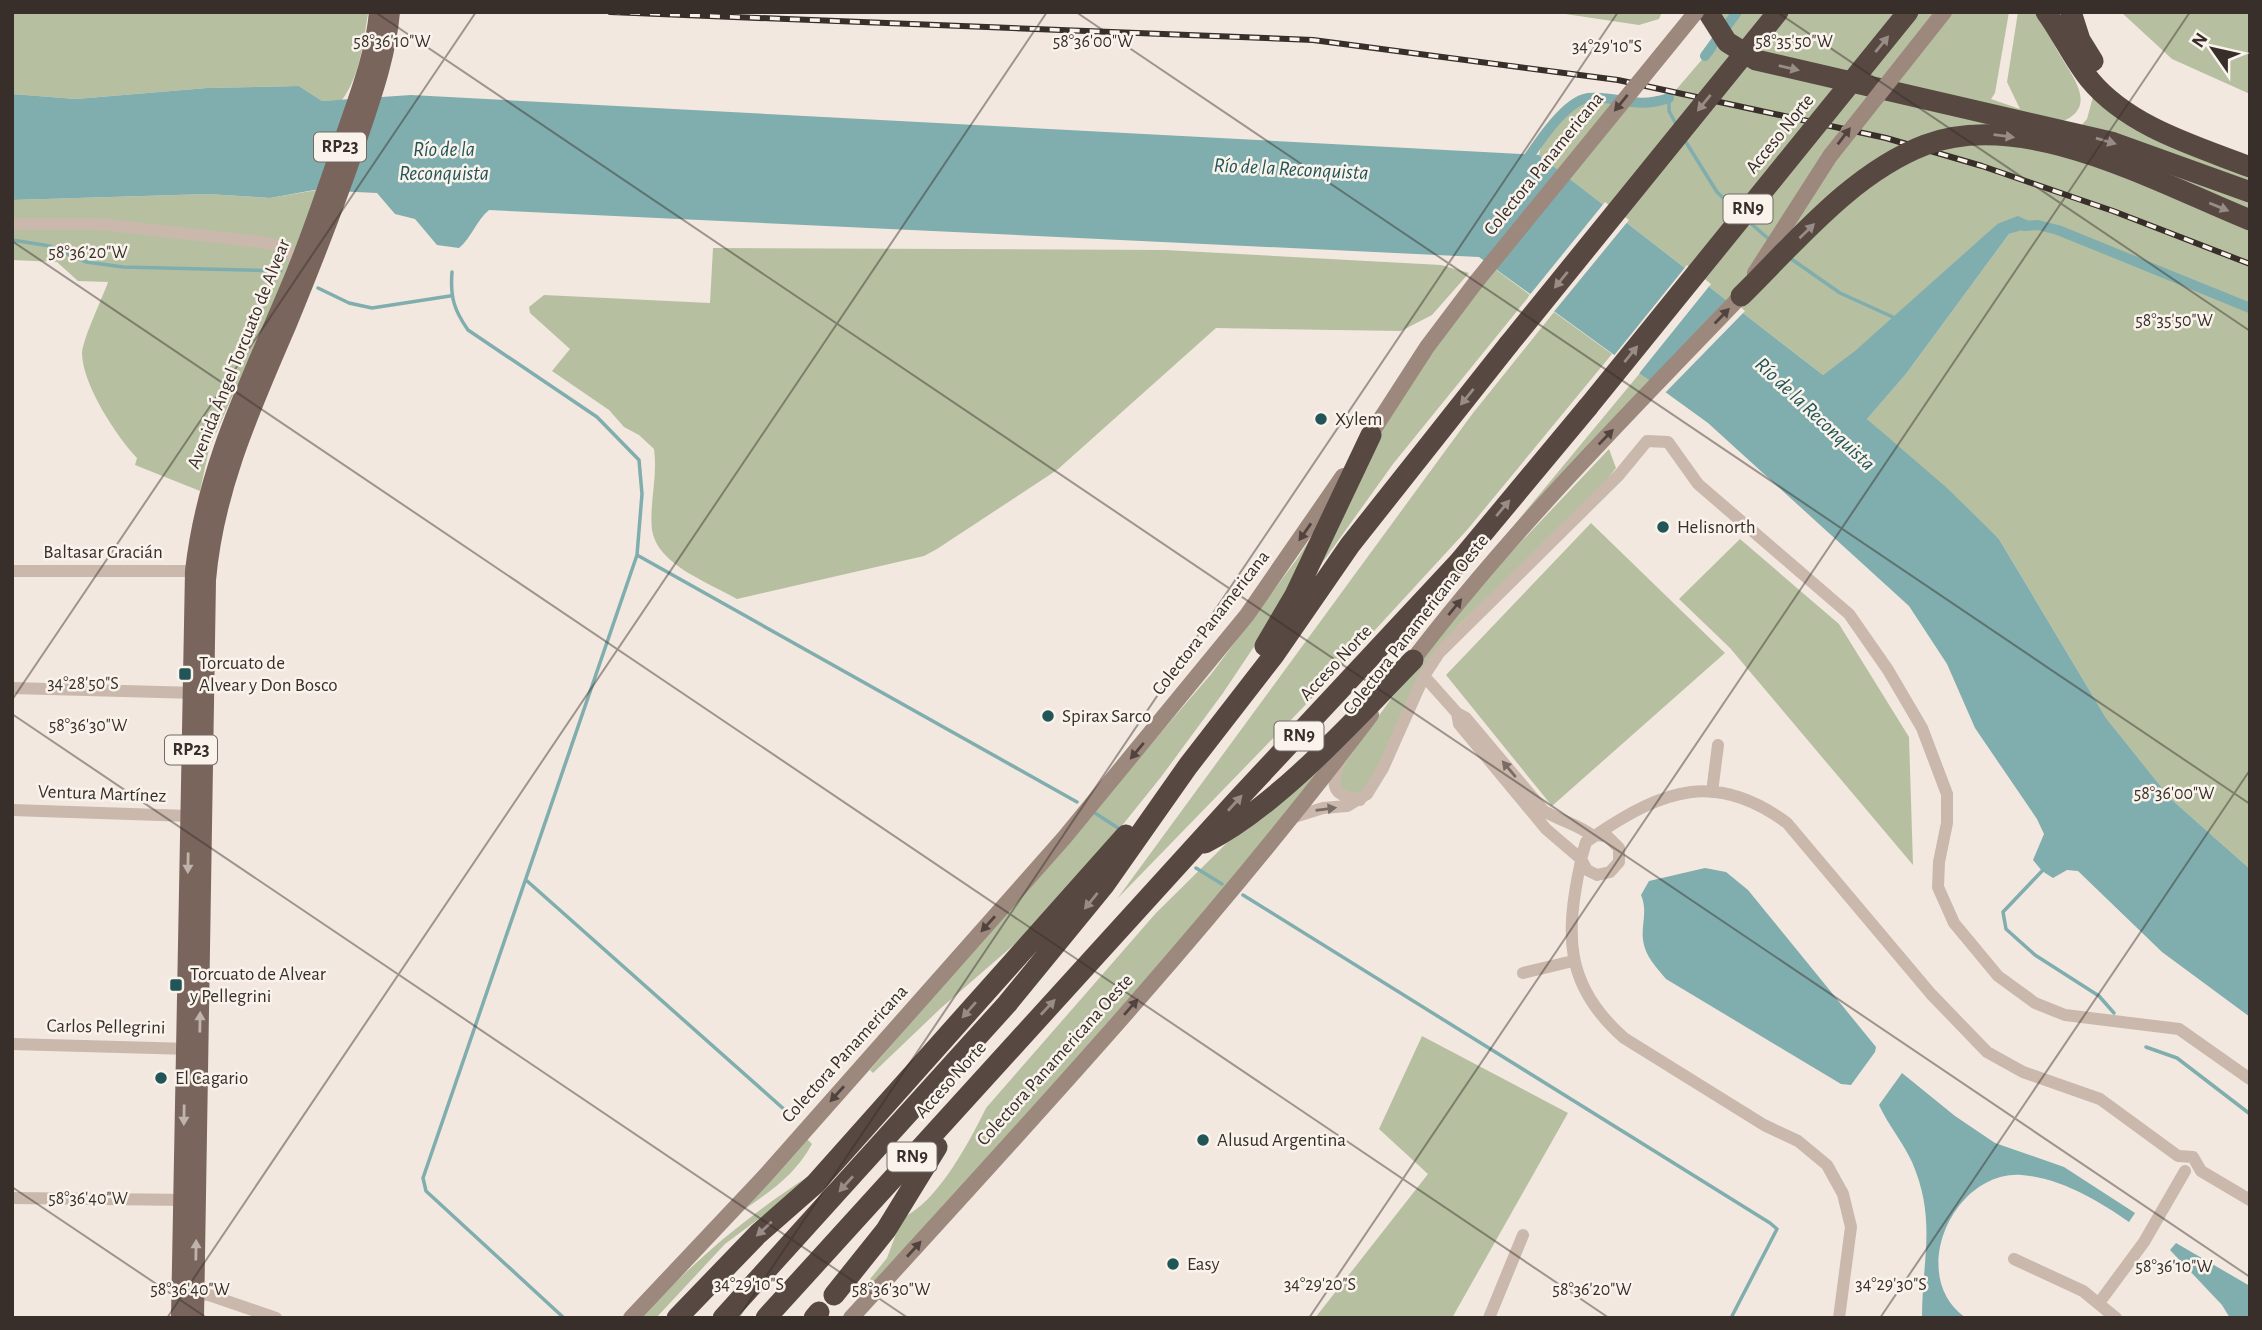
<svg xmlns="http://www.w3.org/2000/svg" width="2262" height="1330" font-family="'Alegreya Sans',sans-serif">
<style>
.green{fill:#b6c0a0}
.water{fill:#80adad}
.pier{fill:#f2e8df}
.lines{fill:none;stroke-linecap:round;stroke-linejoin:round}
.stream{stroke:#80adad;stroke-width:3.5}
.canal{stroke:#80adad;stroke-width:10}
.street{stroke:#c9b8ab;stroke-width:12}
.secondary{stroke:#9d887d;stroke-width:16}
.primary{stroke:#79655c;stroke-width:18}
.highway{stroke:#584842;stroke-width:21}
.rail-casing{stroke:#382e2a;stroke-width:6}
.rail{stroke:#f9f3ec;stroke-width:3.5;stroke-dasharray:10;stroke-linecap:butt}
.secondary-bridge{stroke:#9d887d;stroke-width:16}
.highway-bridge{stroke:#584842;stroke-width:21}
.oneway{fill:#988c86}
.oneway2{fill:#51443f}
.oneway3{fill:#796c64}
.oneway4{fill:#bfb3ab}
.ticks{fill:none;stroke:#382e2a;stroke-width:2;stroke-opacity:0.45}
.poi-dot{fill:#225557;stroke:#f9f3ec;stroke-width:2.5}
.labels{text-anchor:middle;dominant-baseline:central;stroke-width:5;stroke-linejoin:round;paint-order:stroke}
.shield{fill:#f9f3ec;stroke:#726964;stroke-width:2}
.shield-label{font-size:18px;font-weight:bold;fill:#382e2a}
.street-label{font-size:19px;fill:#382e2a;stroke:#f9f3ec}
.poi-label{font-size:19px;fill:#382e2a;stroke:#f9f3ec;text-anchor:start}
.water-label{font-size:21px;font-style:italic;fill:#225557;stroke:#f9f3ec}
.ticks-label{font-size:18px;text-anchor:middle;fill:#382e2a;stroke:#f9f3ec;stroke-width:5;stroke-linejoin:round;paint-order:stroke}
</style>
<rect width="100%" height="100%" fill="#f2e8df"/>
<!-- green -->
<path class="green" d="M 12,12 L 341,12 L 368,14 C 363,43 360,76 342,100 L 322,101 L 299,86 L 207,88 L 76,99 L 12,94 Z
M 1552,12 L 1662,12 L 1659,19 L 1639,25 Z
M 1715,12 L 2009,12 L 1995,93 L 1991,99 L 2020,109 L 2007,82 L 2018,12 L 2041,12 C 2047,24 2050,37 2056,48 C 2068,72 2102,106 2061,122 L 2079,128 L 2087,119 L 2094,93 L 2250,175 L 2250,182 L 1767,54 L 1735,38 Z
M 2121,12 L 2250,12 L 2250,94 L 2172,59 Z
M 1727,42 L 2250,192 L 2250,869 L 2171,799 L 2106,718 L 1999,539 L 1867,419 L 1906,374 L 2009,234 L 2037,224 L 1997,224 L 1855,352 L 1823,375 L 1539,155 L 1544,134 L 1575,103 L 1588,98 L 1649,105 L 1669,98 L 1705,56 Z
M 317,190 L 290,266 L 209,449 L 200,491 L 135,465 L 137,458 C 116,436 83,385 82,354 C 82,340 103,297 108,282 L 78,281 L 57,262 L 12,260 L 12,200 L 208,194 L 270,198 Z
M 713,248 L 1165,250 L 1441,265 L 1469,273 L 1432,315 L 1401,331 L 1216,328 L 1057,470 L 937,549 L 924,556 L 737,599 C 710,583 657,565 652,530 C 649,504 658,476 654,449 L 639,435 L 624,427 L 609,410 L 552,371 L 570,349 L 530,313 L 529,307 L 544,295 L 710,303 Z
M 1495,269 L 1530,295 L 1393,464 L 1300,594 L 1380,431 L 1451,323 Z
M 1554,312 L 1612,354 L 1467,530 L 1317,693 L 1117,899 L 1473,413 Z
M 1640,373 L 1655,385 L 1510,530 Z
M 1609,449 L 1616,468 L 1601,487 L 1458,626 L 1362,794 L 1349,794 L 1341,788 L 1339,777 L 1346,761 L 1430,645 L 1501,563 Z
M 1342,490 L 1296,584 L 1223,693 L 1161,777 L 1076,883 L 1032,929 L 941,1008 L 873,1073 L 870,1070 L 1212,673 L 1297,559 Z
M 1591,523 L 1725,653 L 1552,806 L 1446,675 Z
M 1740,539 L 1839,624 L 1909,737 L 1913,865 L 1730,648 L 1679,599 Z
M 1362,719 L 1244,868 L 1064,1074 L 874,1284 L 870,1279 L 887,1258 L 902,1218 C 937,1203 970,1141 986,1108 L 1156,913 L 1241,829 Z
M 1422,1036 L 1568,1113 L 1452,1318 L 1315,1318 L 1428,1174 L 1379,1129 Z
M 807,1139 L 812,1144 C 795,1175 771,1191 742,1211 Z
M 812,1174 L 815,1177 L 725,1244 L 656,1318 L 641,1318 C 692,1262 748,1215 812,1174 Z"/>
<!-- water -->
<path class="water" d="M 299,86 L 322,101 L 411,95 L 1539,155 L 1823,375 L 1855,351 L 1997,224 L 2018,216 L 2038,225 L 2009,234 L 1906,374 L 1867,419 L 1947,488 L 1999,539 L 2106,718 L 2171,799 L 2250,869 L 2250,1017 L 2162,952 L 2078,871 L 2067,870 L 2053,878 L 2042,871 L 2033,860 L 2044,834 L 2037,819 L 1975,728 L 1947,664 L 1909,606 L 1708,423 L 1479,257 L 489,210 C 476,221 472,237 459,248 L 437,245 L 415,219 L 395,214 L 377,193 L 314,190 L 270,198 L 208,194 L 12,200 L 12,94 L 76,99 L 207,88 Z
M 1705,868 L 1726,872 L 1748,890 L 1876,1047 L 1875,1052 L 1851,1085 L 1841,1084 L 1666,979 C 1656,967 1645,956 1643,940 C 1641,924 1648,912 1641,895 L 1649,881 Z
M 1902,1073 L 1955,1116 L 1995,1143 L 2064,1167 L 2135,1213 L 2129,1222 C 2098,1200 2060,1178 2022,1175 C 1953,1170 1906,1277 1966,1318 L 1922,1318 C 1922,1259 1937,1220 1912,1162 C 1903,1142 1888,1125 1879,1105 Z
M 2176,1243 L 2250,1286 L 2250,1318 L 2230,1318 L 2222,1305 L 2170,1250 Z"/>
<!-- pier -->
<path class="pier" d="M 1605,202 L 1629,220 L 1552,314 L 1528,297 Z
M 1687,265 L 1711,284 L 1637,376 L 1612,358 Z
M 1734,301 L 1745,311 L 1663,395 L 1653,388 Z"/>
<g class="lines">
<!-- stream -->
<path class="stream" d="M 1669,98 L 1669,111 L 1677,126
M 1684,139 L 1717,192 L 1737,211
M 1748,221 L 1771,241
M 12,240 L 50,246 L 86,262 L 123,267 L 281,271
M 1790,258 L 1840,293 L 1895,318
M 452,272 C 450,297 454,310 468,330 L 597,417 L 639,460 L 642,494 L 637,555 L 423,1178 L 426,1191 L 564,1318
M 318,288 L 349,303 L 372,308 L 450,296
M 637,555 L 1077,802
M 1095,813 L 1118,828
M 1196,868 L 1222,884
M 2042,871 L 2003,912 L 2006,929 L 2035,955 L 2099,996 L 2114,1013
M 526,880 L 786,1111
M 1243,895 L 1770,1223 L 1777,1229 L 1731,1318
M 2146,1047 L 2177,1058 L 2250,1114"/>
<!-- canal -->
<path class="canal" d="M 1705,56 L 1737,12
M 1524,164 C 1536,146 1565,101 1588,98 C 1618,95 1634,110 1669,98
M 2024,226 L 2038,225 L 2058,230 L 2250,308"/>
<!-- street -->
<path class="street" d="M 12,224 L 100,224 L 261,242 L 283,247 L 299,261
M 12,571 L 194,571
M 1424,676 L 1457,713
M 12,688 L 197,693
M 1340,759 C 1331,785 1330,795 1360,800
M 1712,792 L 1718,745
M 12,810 L 189,816
M 1291,818 L 1323,808 L 1347,806 L 1367,794 L 1383,768 L 1424,676 L 1439,653 L 1619,475 L 1647,441 L 1668,442 L 1698,484 L 1849,614 L 1888,670 L 1922,728 L 1947,794 L 1947,823 L 1939,862 L 1938,887 L 1954,923 L 1998,976 L 2035,1003 L 2065,1015 L 2179,1029 L 2250,1079
M 1596,835 C 1663,790 1715,770 1787,823 L 1931,994 L 1987,1052 L 2023,1072 L 2100,1099 L 2178,1156 L 2193,1157 L 2201,1171 L 2250,1200
M 1581,859 L 1586,842 L 1596,835 L 1607,836 L 1619,848 L 1619,862 L 1610,872 L 1597,875 L 1587,870 L 1581,859 L 1546,829 L 1459,724 L 1457,713 L 1466,718 L 1544,811 C 1561,821 1577,824 1593,836
M 1581,861 C 1565,935 1564,985 1624,1038 L 1764,1125 L 1798,1141 L 1827,1165 L 1843,1194 L 1851,1227 L 1839,1318
M 1523,973 L 1573,961
M 12,1044 L 190,1049
M 12,1198 L 190,1200
M 2014,1259 L 2083,1291 L 2116,1318
M 195,1294 L 209,1295 L 276,1318
M 2099,1303 L 2144,1242 L 2185,1171
M 1489,1318 L 1523,1235"/>
<!-- secondary -->
<path class="secondary" d="M 1365,443 L 1427,347 L 1476,282
M 1406,669 C 1507,535 1625,417 1741,296
M 631,1318 L 764,1177 L 1064,838 L 1247,615 L 1343,476
M 851,1318 C 1030,1122 1211,927 1371,715"/>
<!-- primary -->
<path class="primary" d="M 180,1318 L 194,571 C 206,465 249,383 290,285 C 310,238 326,189 343,140 C 357,98 374,57 378,12
M 195,1318 L 207,580 C 215,488 252,408 288,324 C 313,263 337,203 358,140 C 372,98 387,57 391,12"/>
<!-- highway -->
<path class="highway" d="M 1708,12 L 1727,42 L 1756,60 L 2111,142 L 2250,192
M 2046,12 C 2062,34 2073,59 2090,80 C 2129,127 2196,146 2250,167
M 2071,12 L 2080,40 L 2093,61
M 1265,646 L 1295,595 L 1371,435
M 1205,843 C 1278,806 1355,719 1413,660
M 834,1295 L 886,1230 L 937,1147
M 677,1318 L 758,1234 L 815,1184 L 1126,835
M 723,1318 L 1007,1004 L 1105,884 L 1188,766 L 1274,655 L 1350,545 L 1509,344
M 766,1318 L 1238,799 L 1459,562 L 1588,407
M 814,1318 L 819,1312"/>
<!-- rail casing -->
<g class="rail-casing">
<path id="rail" d="M 610,12 L 1313,40 L 1618,80 L 1886,138 L 1982,166 L 2113,211 L 2250,264"/>
</g>
<!-- rail -->
<use href="#rail" class="rail"/>
<!-- secondary-bridge -->
<path class="secondary-bridge" d="M 1755,273 L 1830,156 L 1944,12
M 1476,282 L 1696,12"/>
<!-- highway-bridge -->
<path class="highway-bridge" d="M 1741,296 C 1795,243 1852,173 1925,145 C 2024,107 2158,183 2250,220
M 1509,344 L 1778,12
M 1588,407 L 1908,12"/>
</g>
<!-- one-way arrows -->
<defs><path id="oneway-solid" d="M-6-.8H1V-3.2L6.5 0L1 3.2V.8H-6Z" transform="scale(1.75)"/></defs>
<g class="oneway">
<use href="#oneway-solid" transform="translate(1882 44) rotate(-51)"/>
<use href="#oneway-solid" transform="translate(1789 68) rotate(13)"/>
<use href="#oneway-solid" transform="translate(1704 103) rotate(129)"/>
<use href="#oneway-solid" transform="translate(2004 136) rotate(7)"/>
<use href="#oneway-solid" transform="translate(2106 141) rotate(16)"/>
<use href="#oneway-solid" transform="translate(2219 207) rotate(22)"/>
<use href="#oneway-solid" transform="translate(1807 231) rotate(-44)"/>
<use href="#oneway-solid" transform="translate(1561 280) rotate(129)"/>
<use href="#oneway-solid" transform="translate(1631 354) rotate(-51)"/>
<use href="#oneway-solid" transform="translate(1467 397) rotate(129)"/>
<use href="#oneway-solid" transform="translate(1503 508) rotate(-50)"/>
<use href="#oneway-solid" transform="translate(1235 803) rotate(-48)"/>
<use href="#oneway-solid" transform="translate(1091 901) rotate(129)"/>
<use href="#oneway-solid" transform="translate(1048 1007) rotate(-47)"/>
<use href="#oneway-solid" transform="translate(969 1010) rotate(131)"/>
<use href="#oneway-solid" transform="translate(846 1184) rotate(132)"/>
<use href="#oneway-solid" transform="translate(764 1229) rotate(137)"/>
</g>
<g class="oneway2">
<use href="#oneway-solid" transform="translate(1621 103) rotate(129)"/>
<use href="#oneway-solid" transform="translate(1844 136) rotate(-53)"/>
<use href="#oneway-solid" transform="translate(1722 316) rotate(-46)"/>
<use href="#oneway-solid" transform="translate(1606 437) rotate(-46)"/>
<use href="#oneway-solid" transform="translate(1305 532) rotate(125)"/>
<use href="#oneway-solid" transform="translate(1455 607) rotate(-51)"/>
<use href="#oneway-solid" transform="translate(1137 751) rotate(130)"/>
<use href="#oneway-solid" transform="translate(988 924) rotate(132)"/>
<use href="#oneway-solid" transform="translate(1131 1007) rotate(-49)"/>
<use href="#oneway-solid" transform="translate(837 1094) rotate(132)"/>
<use href="#oneway-solid" transform="translate(914 1249) rotate(-48)"/>
</g>
<g class="oneway3">
<use href="#oneway-solid" transform="translate(1509 769) rotate(-130)"/>
<use href="#oneway-solid" transform="translate(1326 809) rotate(-7)"/>
</g>
<g class="oneway4">
<use href="#oneway-solid" transform="translate(188 863) rotate(91)"/>
<use href="#oneway-solid" transform="translate(200 1022) rotate(-89)"/>
<use href="#oneway-solid" transform="translate(184 1115) rotate(91)"/>
<use href="#oneway-solid" transform="translate(196 1250) rotate(-89)"/>
</g>
<!-- ticks -->
<path class="ticks" d="M 375,12 L 2250,1277M 1076,12 L 2250,804M 1777,12 L 2250,331M 12,241 L 1609,1318M 12,700 L 476,12M 12,714 L 908,1318M 12,1187 L 207,1318M 167,1318 L 1047,12M 738,1318 L 1618,12M 1309,1318 L 2190,12M 1880,1318 L 2250,770"/>
<!-- markers -->
<g class="poi-dot">
<circle cx="1321" cy="419" r="7"/>
<circle cx="1663" cy="527" r="7"/>
<rect x="178" y="667" width="14" height="14" rx="3.5"/>
<circle cx="1048" cy="716" r="7"/>
<rect x="169" y="978" width="14" height="14" rx="3.5"/>
<circle cx="161" cy="1078" r="7"/>
<circle cx="1203" cy="1140" r="7"/>
<circle cx="1173" cy="1264" r="7"/>
</g>
<g class="labels">
<!-- shield labels -->
<g class="shield">
<rect x="314" y="132.5" width="52" height="29" rx="5"/>
<rect x="1723.5" y="194.5" width="49" height="29" rx="5"/>
<rect x="1274.5" y="721.5" width="49" height="29" rx="5"/>
<rect x="165" y="735.5" width="52" height="29" rx="5"/>
<rect x="887.5" y="1142.5" width="49" height="29" rx="5"/>
</g>
<g class="shield-label">
<text x="340" y="147">RP23</text>
<text x="1748" y="209">RN9</text>
<text x="1299" y="736">RN9</text>
<text x="191" y="750">RP23</text>
<text x="912" y="1157">RN9</text>
</g>
<!-- street labels -->
<g class="street-label">
<text transform="translate(1780 134) rotate(-51)">Acceso Norte</text>
<text transform="translate(1544 164) rotate(-51)">Colectora Panamericana</text>
<text transform="translate(239 354) rotate(-68)">Avenida Ángel Torcuato de Alvear</text>
<text x="103" y="552">Baltasar Gracián</text>
<text transform="translate(1211 623) rotate(-52)">Colectora Panamericana</text>
<text transform="translate(1416 625) rotate(-52)">Colectora Panamericana Oeste</text>
<text transform="translate(1336 663) rotate(-47)">Acceso Norte</text>
<text transform="translate(102 794) rotate(2)">Ventura Martínez</text>
<text transform="translate(106 1027) rotate(1)">Carlos Pellegrini</text>
<text transform="translate(845 1054) rotate(-48)">Colectora Panamericana</text>
<text transform="translate(1055 1060) rotate(-48)">Colectora Panamericana Oeste</text>
<text transform="translate(951 1080) rotate(-48)">Acceso Norte</text>
</g>
<!-- poi labels -->
<g class="poi-label">
<text x="1335" y="419">Xylem</text>
<text x="1677" y="527">Helisnorth</text>
<text x="199" y="663">Torcuato de<tspan x="199" dy="22">Alvear y Don Bosco</tspan></text>
<text x="1062" y="716">Spirax Sarco</text>
<text x="190" y="974">Torcuato de Alvear<tspan x="190" dy="22">y Pellegrini</tspan></text>
<text x="175" y="1078">El Cagario</text>
<text x="1217" y="1140">Alusud Argentina</text>
<text x="1187" y="1264">Easy</text>
</g>
<!-- water labels -->
<g class="water-label">
<text x="444" y="149">Río de la<tspan x="444" dy="24">Reconquista</tspan></text>
<text transform="translate(1291 169) rotate(3)">Río de la Reconquista</text>
<text transform="translate(1815 414) rotate(43)">Río de la Reconquista</text>
</g>
</g>
<g class="ticks-label">
<text x="392" y="47">58°36'10"W</text>
<text x="1093" y="47">58°36'00"W</text>
<text x="1794" y="47">58°35'50"W</text>
<text x="1607" y="52">34°29'10"S</text>
<text x="88" y="258">58°36'20"W</text>
<text x="2174" y="326">58°35'50"W</text>
<text x="83" y="689">34°28'50"S</text>
<text x="88" y="731">58°36'30"W</text>
<text x="2174" y="799">58°36'00"W</text>
<text x="88" y="1204">58°36'40"W</text>
<text x="2174" y="1272">58°36'10"W</text>
<text x="749" y="1290">34°29'10"S</text>
<text x="1320" y="1290">34°29'20"S</text>
<text x="1891" y="1290">34°29'30"S</text>
<text x="190" y="1295">58°36'40"W</text>
<text x="891" y="1295">58°36'30"W</text>
<text x="1592" y="1295">58°36'20"W</text>
</g>
<!-- border -->
<rect width="2262" height="1330" fill="none" stroke="#382e2a" stroke-width="28"/>
<!-- north arrow -->
<g transform="translate(2213 49) rotate(304)" stroke="#f9f3ec" stroke-width="5" paint-order="stroke">
<path d="M0-5L12 26L0 18L-12 26Z" fill="#382e2a"/>
<text y="-10" font-size="19" font-weight="bold" text-anchor="middle" fill="#382e2a">N</text>
</g>
</svg>
